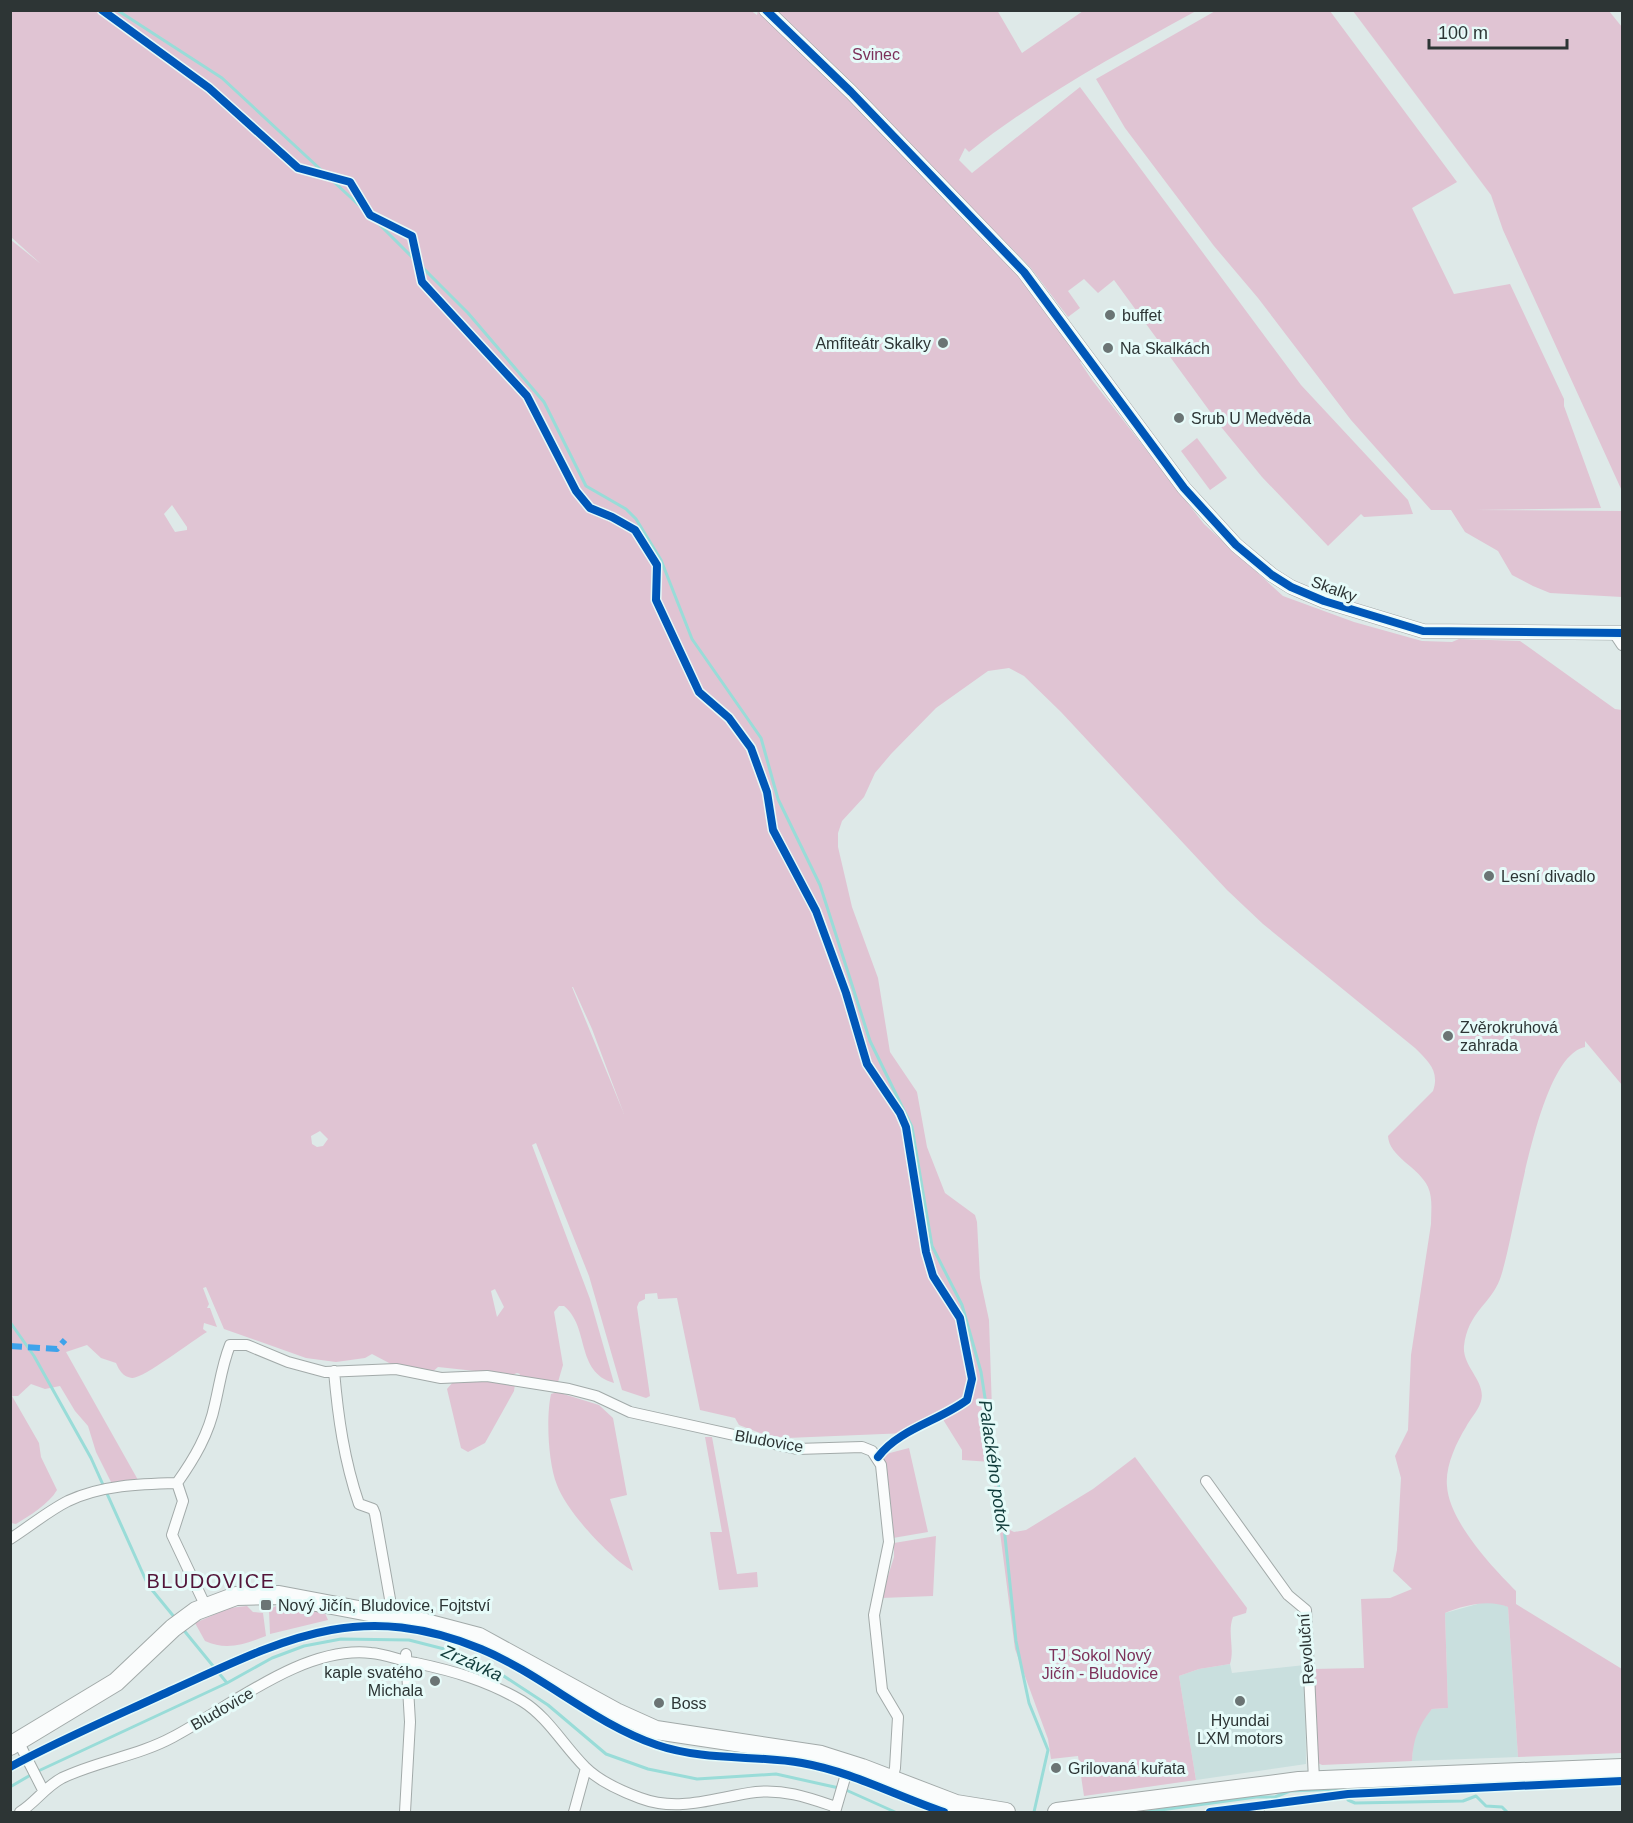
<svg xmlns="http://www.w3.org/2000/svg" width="1633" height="1823" font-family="Arial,sans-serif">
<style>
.built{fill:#c9dfde}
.green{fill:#e0c4d3;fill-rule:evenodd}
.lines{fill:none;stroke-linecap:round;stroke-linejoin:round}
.stream{stroke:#99dcd8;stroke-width:3}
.minor-casing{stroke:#a2aaa9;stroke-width:12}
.tertiary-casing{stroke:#a2aaa9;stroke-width:15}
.primary-casing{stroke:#a2aaa9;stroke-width:20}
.minor{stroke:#fafcfc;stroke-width:10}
.tertiary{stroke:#fafcfc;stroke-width:14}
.primary{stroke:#fafcfc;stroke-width:18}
.quiet{stroke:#3ea3eb;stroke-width:6;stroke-dasharray:12 6;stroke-linecap:butt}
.cycleway-casing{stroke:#e6fbf9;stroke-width:11}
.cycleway{stroke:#0057b8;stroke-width:8}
.poi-dot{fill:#6b7474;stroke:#e6fbf9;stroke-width:2}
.labels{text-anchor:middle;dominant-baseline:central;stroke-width:6;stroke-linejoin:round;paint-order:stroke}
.park-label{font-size:16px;fill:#7d315a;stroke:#e6fbf9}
.poi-label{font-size:16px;fill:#2d3535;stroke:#e6fbf9;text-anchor:start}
.street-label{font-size:16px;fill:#2d3535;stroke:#e6fbf9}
.water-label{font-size:18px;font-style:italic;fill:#113c3b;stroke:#e6fbf9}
.quarter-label{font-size:20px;letter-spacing:1.5px;fill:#531539;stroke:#e6fbf9}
</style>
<rect width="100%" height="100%" fill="#dee9e8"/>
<!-- built -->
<path class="built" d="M 1481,1603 L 1499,1603 L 1508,1607 L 1518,1757 L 1412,1761 L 1413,1741 L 1422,1721 L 1432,1709 L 1448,1708 L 1445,1613 Z
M 1230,1664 L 1232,1673 L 1305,1665 L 1306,1764 L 1196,1780 L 1179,1676 L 1199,1669 Z"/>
<!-- green -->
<path class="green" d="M 750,10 L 757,15 L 758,10 L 997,10 L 1022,53 L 1083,11 L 1196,11 C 1118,54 1039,96 969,152 L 965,148 L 959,160 L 972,173 L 1080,87 L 1301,385 L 1408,500 L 1413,514 L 1364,517 L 1361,514 L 1328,546 L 1262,477 L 1222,428 L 1114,280 L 1098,293 L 1084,279 L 1068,291 L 1080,308 L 1068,317 L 1030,267 L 955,191 L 1024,272 L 1089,361 L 1080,362 L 1092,380 L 1204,524 L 1283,596 L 1354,622 L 1422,641 L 1452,642 L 1459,639 L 1520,641 L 1615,709 L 1622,710 L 1622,1085 L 1585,1041 L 1585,1047 C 1536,1057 1516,1235 1500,1279 C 1490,1305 1468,1312 1464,1346 C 1462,1368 1489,1383 1480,1404 C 1477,1412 1470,1419 1466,1427 C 1456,1443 1445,1467 1447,1486 C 1449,1521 1492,1567 1516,1591 L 1516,1604 L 1622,1669 L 1622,1753 L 1518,1757 L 1508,1607 C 1489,1599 1464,1605 1445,1613 L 1448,1708 L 1432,1709 C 1418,1726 1413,1740 1412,1761 L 1322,1765 L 1318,1763 L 1312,1669 L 1364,1668 L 1361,1599 L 1390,1598 L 1412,1589 L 1393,1571 L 1397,1550 L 1401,1478 L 1395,1456 L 1408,1430 L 1411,1355 L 1431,1224 C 1431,1212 1433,1198 1428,1187 C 1419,1167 1389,1157 1388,1136 L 1433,1091 C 1440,1071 1428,1061 1415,1048 L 1263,924 L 1227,890 L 1061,712 L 1024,676 L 1009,668 L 988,671 L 936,708 L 891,754 L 875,773 L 864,797 L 842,821 L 838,833 L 838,847 L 852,907 L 878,978 L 890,1052 L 917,1092 L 927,1147 L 945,1193 L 975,1215 L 977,1222 L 980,1278 L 989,1320 L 992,1410 L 1001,1498 L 1006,1528 L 1014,1532 L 1026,1530 L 1093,1489 L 1135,1457 L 1247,1608 L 1246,1613 L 1233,1617 C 1227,1633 1235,1648 1230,1664 L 1199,1669 L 1179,1676 L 1196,1780 L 1084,1796 L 1078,1756 L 1051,1759 L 1048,1739 L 1015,1649 L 991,1462 L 962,1460 L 962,1450 L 939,1413 L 907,1433 L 787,1438 L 765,1435 L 739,1425 L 735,1418 L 700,1410 L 677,1298 L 658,1299 L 657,1293 L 645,1294 L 645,1299 L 639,1302 L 637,1307 L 650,1396 L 646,1398 L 622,1390 L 589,1276 L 536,1143 L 532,1145 L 590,1299 L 614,1383 C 575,1372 590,1327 564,1306 L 559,1306 L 554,1312 L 563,1365 L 558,1382 L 518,1377 L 520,1374 L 517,1373 L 512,1375 L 438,1367 L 430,1374 L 391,1364 L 372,1354 L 365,1358 L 336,1362 L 306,1358 L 224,1329 L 206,1287 L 203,1288 L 209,1304 L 207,1308 L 210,1308 L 217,1327 L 204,1323 L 203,1329 L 207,1332 C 193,1340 143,1379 132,1378 C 123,1377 119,1370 116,1363 L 101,1358 L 87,1345 L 66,1352 L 138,1480 L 112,1484 L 96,1452 L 88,1426 L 75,1411 L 60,1386 L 45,1389 L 31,1384 L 18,1396 L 12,1396 L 39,1443 L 41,1457 L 57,1490 C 49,1504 29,1516 16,1524 L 11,1523 L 11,240 L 41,264 L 11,237 L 11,11 ZM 172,505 L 187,527 L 187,530 L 175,532 L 164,514 ZM 573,987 L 592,1029 L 624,1114 L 572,987 ZM 320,1131 L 328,1139 L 323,1146 L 317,1147 L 312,1144 L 311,1136 ZM 495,1289 L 504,1307 L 497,1317 L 491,1291 Z
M 1217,10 L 1330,11 L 1457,182 L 1412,208 L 1454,294 L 1510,284 L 1564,399 L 1564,406 L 1601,508 L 1475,510 L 1622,511 L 1622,597 L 1550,593 L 1533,586 L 1512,575 L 1498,551 L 1465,532 L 1451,510 L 1431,510 L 1351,420 L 1258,298 L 1214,246 L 1125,128 L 1096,79 Z
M 1353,11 L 1609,11 L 1622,27 L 1622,491 L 1503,230 L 1491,195 Z
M 1197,438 L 1227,478 L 1210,490 L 1181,451 Z
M 477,1380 L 515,1384 L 514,1391 L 485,1443 L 468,1452 L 461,1448 L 447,1389 L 453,1382 Z
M 557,1392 L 599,1405 L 613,1418 L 627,1495 L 610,1499 L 633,1571 C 609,1557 567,1512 557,1485 C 548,1463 546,1417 551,1394 Z
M 705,1437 L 712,1437 L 737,1574 L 757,1572 L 758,1587 L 719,1590 L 710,1532 L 722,1532 Z
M 909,1448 L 928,1532 L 893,1538 L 882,1455 Z
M 936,1536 L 933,1596 L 881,1598 L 894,1557 L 894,1543 Z
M 281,1605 L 324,1611 L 328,1620 L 270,1634 L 269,1610 L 276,1606 L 280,1608 Z
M 247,1606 L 253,1612 L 263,1613 L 266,1636 C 245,1644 227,1651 205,1641 L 195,1623 L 229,1608 Z"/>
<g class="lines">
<!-- stream -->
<path class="stream" d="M 117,10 L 222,78 L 375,220 L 468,313 L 544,402 L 586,486 L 626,509 L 636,519 L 661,560 L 692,639 L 761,738 L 778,799 L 820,885 L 870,1041 L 912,1127 L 932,1246 L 962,1305 L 981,1372 L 1002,1508 L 1016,1641 L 1029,1703 L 1048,1750 L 1034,1812
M 10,1322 L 34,1356 L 91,1458 L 148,1585 L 175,1618
M 182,1628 L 227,1683
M 10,1787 L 34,1773 L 227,1683 L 272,1658 L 304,1646 L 341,1639 L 409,1640 L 452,1651 L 493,1669 L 548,1705 L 606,1754 L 648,1769 L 697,1779 L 776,1774 L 839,1788
M 846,1790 L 895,1812
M 1146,1812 L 1256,1797 L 1275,1797 L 1290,1791 L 1341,1789 L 1348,1800 L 1355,1803 L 1463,1801 L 1476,1796 L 1486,1806 L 1502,1807 L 1507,1812"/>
<!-- minor casing -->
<g class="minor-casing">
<path id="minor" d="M 1614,633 L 1622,645
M 334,1371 C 338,1417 344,1460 359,1504 L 373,1509 L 375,1514 L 393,1616
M 1206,1481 L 1288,1595 L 1306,1610 L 1314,1780
M 177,1483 C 194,1459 209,1434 215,1404 C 220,1383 222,1365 230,1345 L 247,1345 L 288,1362 L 325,1372 L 396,1369 L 441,1378 L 487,1376 L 569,1389 L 596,1396 L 630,1412 L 797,1449 L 862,1447 L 872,1451 L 881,1465 L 889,1542 L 874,1615 L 882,1690 L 898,1717 L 895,1768 L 892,1780
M 177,1483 L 183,1501 L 172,1535 L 206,1607
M 10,1539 C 29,1527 48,1511 68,1501 C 102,1485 140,1484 177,1483
M 18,1741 L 43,1790
M 20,1812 C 36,1802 45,1787 62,1778 C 97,1761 138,1756 173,1737 C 230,1707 304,1645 371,1653 C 386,1654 401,1661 416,1663 C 454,1671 488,1681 522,1701 C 548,1717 563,1745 585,1767 C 599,1781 621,1791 640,1798 C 680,1813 716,1797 756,1792 C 785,1789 809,1798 836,1807
M 405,1812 L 410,1722 L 406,1654
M 574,1812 L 586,1768
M 835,1812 L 849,1764
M 1258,1812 L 1259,1812"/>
</g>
<!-- tertiary casing -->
<g class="tertiary-casing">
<path id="tertiary" d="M 766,10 L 851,92 L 1024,272 L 1184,488 L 1236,545 L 1272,575 L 1291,587 L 1324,601 L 1423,631 L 1622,633"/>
</g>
<!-- primary casing -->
<g class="primary-casing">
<path id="primary" d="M 10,1746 L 116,1682 L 173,1628 L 196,1611 L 236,1596 L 279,1595 L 422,1622 L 479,1637 L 616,1712 L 656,1730 L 821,1755 L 862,1768 L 956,1804 L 1006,1812
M 1057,1812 L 1299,1781 L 1622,1768"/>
</g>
<!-- minor -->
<use href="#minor" class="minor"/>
<!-- tertiary -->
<use href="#tertiary" class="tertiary"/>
<!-- primary -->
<use href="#primary" class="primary"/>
<!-- quiet -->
<path class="quiet" d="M 10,1346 L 57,1349 L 65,1340"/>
<!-- cycleway casing -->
<g class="cycleway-casing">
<path id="cycleway" d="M 102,10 L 209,88 L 298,168 L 350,182 L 370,215 L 412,236 L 422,282 L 527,396 L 576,491 L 590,508 L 612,517 L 635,530 L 657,565 L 656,600 L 699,692 L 729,718 L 751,748 L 767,792 L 773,830 L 816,911 L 846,993 L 867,1064 L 900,1113 L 906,1127 L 926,1252 L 933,1276 L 960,1318 L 972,1379 L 967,1400 C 939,1421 899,1429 878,1457
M 766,10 L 851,92 L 1024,272 L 1184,488 L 1236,545 L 1272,575 L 1291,587 L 1324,601 L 1423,631 L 1622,633
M 10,1767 C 62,1739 116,1716 170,1691 C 281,1641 357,1598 481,1649 C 543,1675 593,1723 657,1745 C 704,1761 755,1755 802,1763 C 853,1772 896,1796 944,1812
M 1210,1812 L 1348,1794 L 1622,1781"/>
</g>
<!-- cycleway -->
<use href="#cycleway" class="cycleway"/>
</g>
<!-- markers -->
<g class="poi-dot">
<circle cx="1110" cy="315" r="6"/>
<circle cx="943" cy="343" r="6"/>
<circle cx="1108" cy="348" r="6"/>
<circle cx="1179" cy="418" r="6"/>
<circle cx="1489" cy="876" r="6"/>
<circle cx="1448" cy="1036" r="6"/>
<rect x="260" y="1599" width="12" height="12" rx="3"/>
<circle cx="435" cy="1681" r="6"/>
<circle cx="1240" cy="1701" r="6"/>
<circle cx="659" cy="1703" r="6"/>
<circle cx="1056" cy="1768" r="6"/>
</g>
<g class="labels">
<!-- park labels -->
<g class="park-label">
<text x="876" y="54">Svinec</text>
<text x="1100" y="1655">TJ Sokol Nový<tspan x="1100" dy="18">Jičín - Bludovice</tspan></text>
</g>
<!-- poi labels -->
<g class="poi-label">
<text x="1122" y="315">buffet</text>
<text x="931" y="343" text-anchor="end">Amfiteátr Skalky</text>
<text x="1120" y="348">Na Skalkách</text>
<text x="1191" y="418">Srub U Medvěda</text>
<text x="1501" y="876">Lesní divadlo</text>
<text x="1460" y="1027">Zvěrokruhová<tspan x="1460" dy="18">zahrada</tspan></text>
<text x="278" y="1605">Nový Jičín, Bludovice, Fojtství</text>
<text x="423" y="1672" text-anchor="end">kaple svatého<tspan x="423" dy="18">Michala</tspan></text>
<text x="671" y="1703">Boss</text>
<text x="1240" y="1720" text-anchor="middle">Hyundai<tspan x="1240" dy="18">LXM motors</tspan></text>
<text x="1068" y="1768">Grilovaná kuřata</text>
</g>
<!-- street labels -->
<g class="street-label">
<text transform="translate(1334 589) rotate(20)">Skalky</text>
<text transform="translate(769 1441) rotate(10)">Bludovice</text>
<text transform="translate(1306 1649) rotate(-94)">Revoluční</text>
<text transform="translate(222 1709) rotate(-30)">Bludovice</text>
</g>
<!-- water labels -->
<g class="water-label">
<text transform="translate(994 1466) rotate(82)">Palackého potok</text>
<text transform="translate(472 1663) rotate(24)">Zrzávka</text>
</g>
<!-- quarter labels -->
<g class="quarter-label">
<text x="211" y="1581">BLUDOVICE</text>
</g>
</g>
<!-- border -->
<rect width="1633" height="1823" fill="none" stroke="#2d3535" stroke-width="24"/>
<!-- scale -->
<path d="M1429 39v9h138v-9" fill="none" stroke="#2d3535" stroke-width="3"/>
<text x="1438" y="39" font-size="18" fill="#2d3535" stroke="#e6fbf9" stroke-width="4.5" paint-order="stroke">100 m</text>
</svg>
